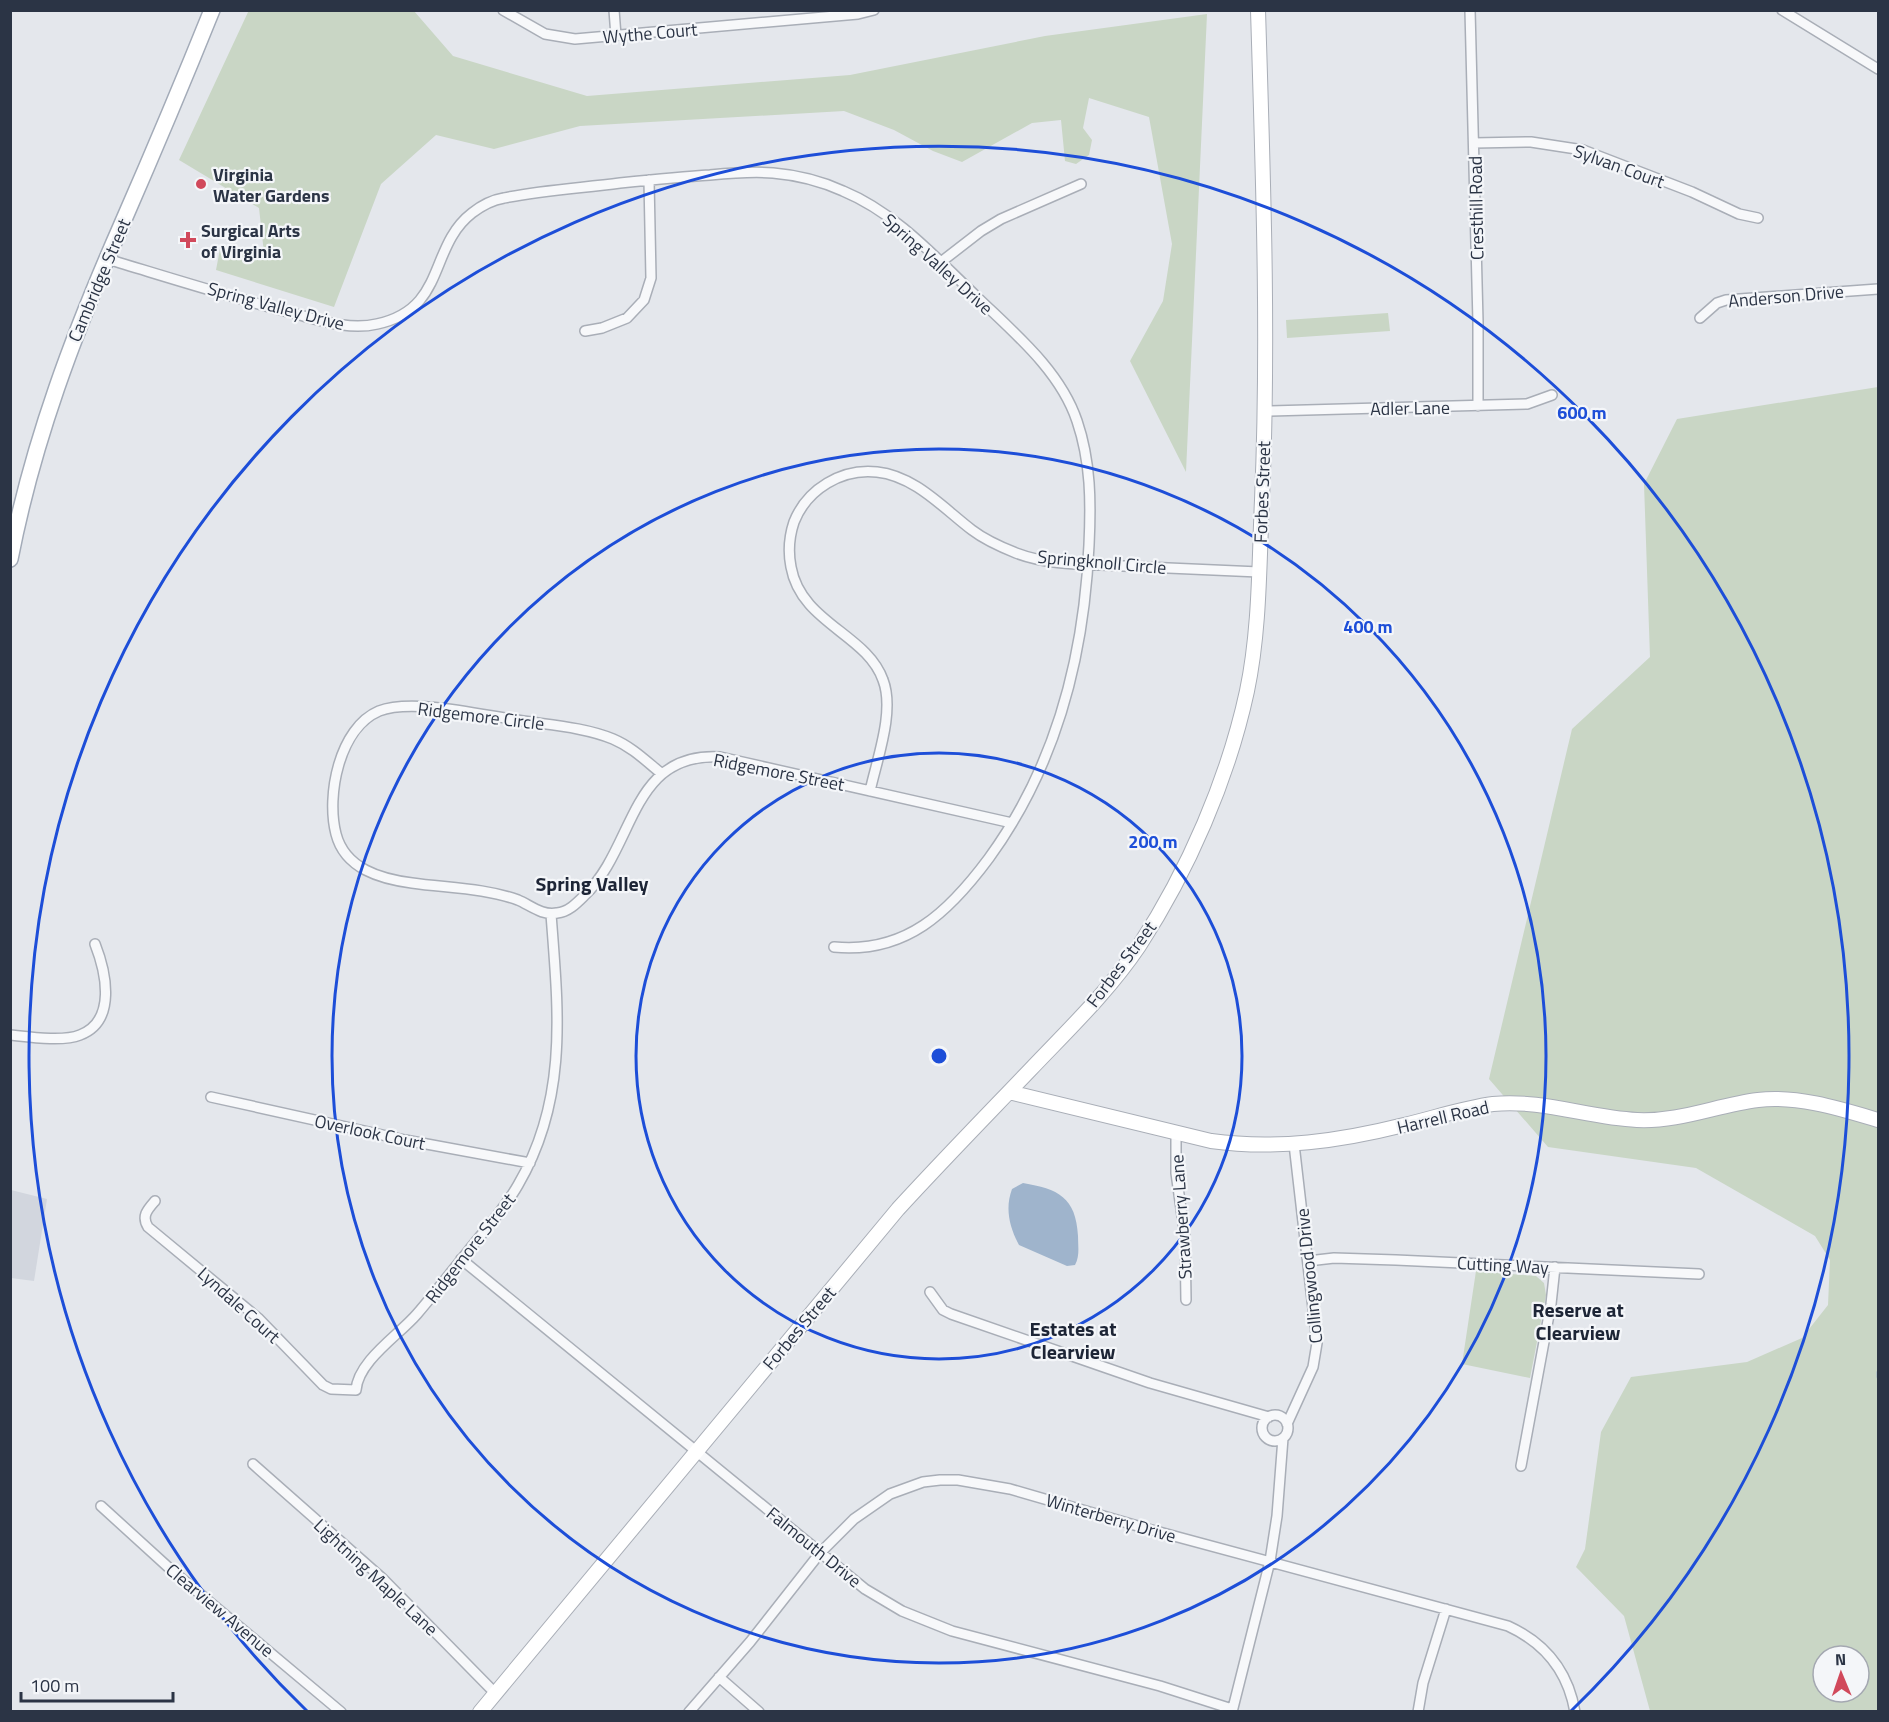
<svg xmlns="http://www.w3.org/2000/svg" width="1889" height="1722" font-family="'Titillium Web',sans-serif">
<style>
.built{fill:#d2d6de}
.green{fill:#c9d6c5;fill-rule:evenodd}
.water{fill:#9fb4cc}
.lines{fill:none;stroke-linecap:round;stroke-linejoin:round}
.stream{stroke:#9fb4cc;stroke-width:3}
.street-casing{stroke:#a9aeb7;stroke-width:12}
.secondary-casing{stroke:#a9aeb7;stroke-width:16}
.primary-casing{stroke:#a3abb8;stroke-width:18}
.street{stroke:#f7f8fa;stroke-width:9}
.secondary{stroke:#fff;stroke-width:14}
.primary{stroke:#fff;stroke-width:15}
.ring{fill:none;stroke:#1d4ed8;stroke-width:3}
.poi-dot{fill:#d1495b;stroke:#f4f6f9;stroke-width:2}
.labels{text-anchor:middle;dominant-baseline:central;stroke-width:4.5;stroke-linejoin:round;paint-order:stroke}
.street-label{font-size:18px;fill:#2b3445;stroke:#f4f6f9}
.poi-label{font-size:18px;font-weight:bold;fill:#2b3445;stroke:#f4f6f9;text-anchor:start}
.neighbourhood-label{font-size:20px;font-weight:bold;fill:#1d2536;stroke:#f4f6f9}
.centre{fill:#1d4ed8;stroke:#f4f6f9;stroke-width:3}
.ring-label{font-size:18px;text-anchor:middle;font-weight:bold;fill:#1d4ed8;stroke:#f4f6f9;stroke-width:4.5;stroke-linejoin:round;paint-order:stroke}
</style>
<rect width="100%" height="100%" fill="#e4e7ec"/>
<!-- built -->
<path class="built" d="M 11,1190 L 47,1199 L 34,1281 L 11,1278 Z"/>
<!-- green -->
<path class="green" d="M 249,10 L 414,11 L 453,56 L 587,96 L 850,75 L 1045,36 L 1207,14 L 1186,472 L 1130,361 L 1163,301 L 1172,244 L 1149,117 L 1089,98 L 1083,128 L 1092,140 L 1089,155 L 1076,164 L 1065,161 L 1061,120 L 1032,123 L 962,162 L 933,151 L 894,130 L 844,111 L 580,126 L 494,149 L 436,135 L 381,184 L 334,307 L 216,270 L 220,249 L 264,253 L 259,208 L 179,160 Z
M 1388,313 L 1390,331 L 1287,338 L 1286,320 Z
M 1878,387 L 1878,1711 L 1650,1711 L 1624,1616 L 1576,1567 L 1585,1549 L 1601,1432 L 1631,1377 L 1747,1362 L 1802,1338 L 1828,1305 L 1830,1260 L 1815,1236 L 1696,1168 L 1548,1147 L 1489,1079 L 1572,729 L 1650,657 L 1644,484 L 1677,419 ZM 1823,1656 L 1859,1656 L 1859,1692 L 1823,1692 Z
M 1476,1271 L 1536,1276 L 1544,1283 L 1546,1295 L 1530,1378 L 1462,1364 Z"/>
<!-- water -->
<path class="water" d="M 1023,1183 C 1058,1189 1076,1197 1078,1236 C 1078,1246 1080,1256 1075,1265 L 1067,1266 L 1019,1245 C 1009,1226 1005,1208 1012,1189 Z"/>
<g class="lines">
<!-- stream -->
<path class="stream" d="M 1878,1372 L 1878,1377"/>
<!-- street casing -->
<g class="street-casing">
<path id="street" d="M 503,10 L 545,34 L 575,39 L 858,14 L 874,10
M 614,10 L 616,36
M 1470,10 L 1478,322 L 1478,406
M 1782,10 L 1878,69
M 1474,143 L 1531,142 L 1583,150 L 1692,192 L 1739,214 L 1758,218
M 107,259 C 167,277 227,296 288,312 C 317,319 347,331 377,324 C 447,309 428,247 472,213 C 481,206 492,200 504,198 C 542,190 582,188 620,183 C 650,180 680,177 710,175 C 731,173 752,171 773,173 C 797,175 821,181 843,191 C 896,213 935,257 976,296 C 1013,332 1060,370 1077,421 C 1091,462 1091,503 1089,545 C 1084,658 1056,766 989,858 C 949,912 906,954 834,947
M 941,262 L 981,231 L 1001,219 L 1081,184
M 1700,318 L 1717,303 L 1726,300 L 1878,289
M 585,331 L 602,328 L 627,318 L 644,300 L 651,278 L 649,180
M 1266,411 L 1527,404 L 1552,395
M 662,774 C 646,761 632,747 613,739 C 584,727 548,725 517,720 C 482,715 412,698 379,711 C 339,728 326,796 336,834 C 345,869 381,879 412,883 C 447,888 485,888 518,900 C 530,905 542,916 557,913 C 568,912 576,904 584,896 C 636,847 629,752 720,757 L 1012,823
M 870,791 C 877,759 895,711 883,680 C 867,634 801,623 791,567 C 788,552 789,537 794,522 C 807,489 842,468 877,472 C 915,476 943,508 972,530 C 985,540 1001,547 1016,553 C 1050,566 1088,564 1123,566 C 1169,568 1214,570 1259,572
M 10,1035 C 29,1037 63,1042 80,1035 C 117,1021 106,972 95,944
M 211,1097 L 405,1140 L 530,1163
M 1176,1133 L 1176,1173 L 1185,1237 L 1186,1300
M 155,1201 C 148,1209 141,1216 148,1227 L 258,1318 L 323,1385 L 331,1389 L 356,1390 C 358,1361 399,1335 417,1314 C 435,1293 452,1271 469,1250 C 486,1229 505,1208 518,1185 C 569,1098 558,1008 551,914
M 461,1259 L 865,1589 L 902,1611 L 952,1631 L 1160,1686 L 1232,1709
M 1308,1261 L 1334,1258 L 1396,1260 L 1699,1274
M 930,1292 L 943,1310 L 951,1314 L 1150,1383 L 1269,1417
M1262 1428a13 13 0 1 1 26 0a13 13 0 1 1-26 0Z
M 1287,1424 L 1313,1367 L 1317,1343 L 1294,1144
M 253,1464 L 382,1578 L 495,1693
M 1521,1466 L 1551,1304 L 1555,1267
M 101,1506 L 168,1567 L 341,1712
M 719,1677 L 759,1712
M 689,1712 L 750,1642 L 820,1553 L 854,1519 L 890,1494 L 923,1482 L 940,1480 L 958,1480 L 1010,1489 L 1148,1529 L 1508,1626 C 1545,1643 1568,1671 1575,1712
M 1232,1712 L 1270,1561 L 1277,1516 L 1283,1438
M 1418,1712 L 1423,1683 L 1446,1609"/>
</g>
<!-- secondary casing -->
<g class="secondary-casing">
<path id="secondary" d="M 1009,1092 L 1211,1141 C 1277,1150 1340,1141 1404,1125 C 1434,1118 1463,1108 1493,1104 C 1542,1099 1589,1118 1637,1120 C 1680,1122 1717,1105 1758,1100 C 1797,1095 1841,1109 1878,1120
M 480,1712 L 898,1209 C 941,1162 986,1116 1030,1070 C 1068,1030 1108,992 1139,946 C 1188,871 1228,779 1247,691 C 1260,629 1259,563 1262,500 C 1269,337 1263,174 1258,10"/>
</g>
<!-- primary casing -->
<g class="primary-casing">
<path id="primary" d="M 10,559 C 33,441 74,333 122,224 C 153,153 183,82 212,10"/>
</g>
<!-- street -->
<use href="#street" class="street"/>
<!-- secondary -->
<use href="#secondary" class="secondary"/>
<!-- primary -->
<use href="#primary" class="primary"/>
</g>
<!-- distance rings -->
<g class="ring">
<circle cx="939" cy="1056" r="303"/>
<circle cx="939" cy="1056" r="607"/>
<path d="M307 1711A910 910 0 1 1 1571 1711"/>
</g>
<!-- markers -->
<g class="poi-dot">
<circle cx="201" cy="184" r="6"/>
<path d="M185 231h6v6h6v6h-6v6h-6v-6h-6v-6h6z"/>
</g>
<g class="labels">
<!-- street labels -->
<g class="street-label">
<text transform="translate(650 33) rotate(-5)">Wythe Court</text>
<text transform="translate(1619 166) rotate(20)">Sylvan Court</text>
<text transform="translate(1476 208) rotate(-91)">Cresthill Road</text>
<text transform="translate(938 264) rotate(42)">Spring Valley Drive</text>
<text transform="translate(99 280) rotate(-67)">Cambridge Street</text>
<text transform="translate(1786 296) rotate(-5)">Anderson Drive</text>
<text transform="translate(276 306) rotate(15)">Spring Valley Drive</text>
<text transform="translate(1410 408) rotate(-1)">Adler Lane</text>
<text transform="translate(1262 492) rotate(-88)">Forbes Street</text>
<text transform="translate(1102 562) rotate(5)">Springknoll Circle</text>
<text transform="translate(481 716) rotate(7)">Ridgemore Circle</text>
<text transform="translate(779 772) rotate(11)">Ridgemore Street</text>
<text transform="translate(1121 964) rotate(-53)">Forbes Street</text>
<text transform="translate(1443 1117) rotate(-13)">Harrell Road</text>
<text transform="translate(370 1132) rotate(12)">Overlook Court</text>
<text transform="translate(1181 1217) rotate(-94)">Strawberry Lane</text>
<text transform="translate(470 1248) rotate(-52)">Ridgemore Street</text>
<text transform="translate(1503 1265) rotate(3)">Cutting Way</text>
<text transform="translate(1309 1276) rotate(-96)">Collingwood Drive</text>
<text transform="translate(239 1305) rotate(42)">Lyndale Court</text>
<text transform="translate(799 1328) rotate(-50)">Forbes Street</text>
<text transform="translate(1111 1518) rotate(16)">Winterberry Drive</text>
<text transform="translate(814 1547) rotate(39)">Falmouth Drive</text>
<text transform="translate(376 1577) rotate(43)">Lightning Maple Lane</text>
<text transform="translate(220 1610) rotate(40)">Clearview Avenue</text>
</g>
<!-- poi labels -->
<g class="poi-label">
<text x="213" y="174">Virginia<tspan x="213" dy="21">Water Gardens</tspan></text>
<text x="201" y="230">Surgical Arts<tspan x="201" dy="21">of Virginia</tspan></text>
</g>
<!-- neighbourhood labels -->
<g class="neighbourhood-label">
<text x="592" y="883">Spring Valley</text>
<text x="1578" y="1309">Reserve at<tspan x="1578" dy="23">Clearview</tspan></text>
<text x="1073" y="1328">Estates at<tspan x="1073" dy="23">Clearview</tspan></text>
</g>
</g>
<circle cx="939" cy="1056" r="9" class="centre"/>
<g class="ring-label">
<text x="1582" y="419">600 m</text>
<text x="1368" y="633">400 m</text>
<text x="1153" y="848">200 m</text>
</g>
<!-- border -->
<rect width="1889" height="1722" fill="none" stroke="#2b3445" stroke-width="24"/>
<!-- north arrow -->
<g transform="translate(1841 1674) rotate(358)"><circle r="28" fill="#f4f6f9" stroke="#a4a8b1" stroke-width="1.5"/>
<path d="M0-4.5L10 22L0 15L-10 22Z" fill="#d1495b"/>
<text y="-9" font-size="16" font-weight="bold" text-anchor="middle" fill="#2b3445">N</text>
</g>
<!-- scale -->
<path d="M21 1692v9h152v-9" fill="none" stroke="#2b3445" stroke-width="3"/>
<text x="30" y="1692" font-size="18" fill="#2b3445" stroke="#f4f6f9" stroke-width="4.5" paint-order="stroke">100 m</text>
</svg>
